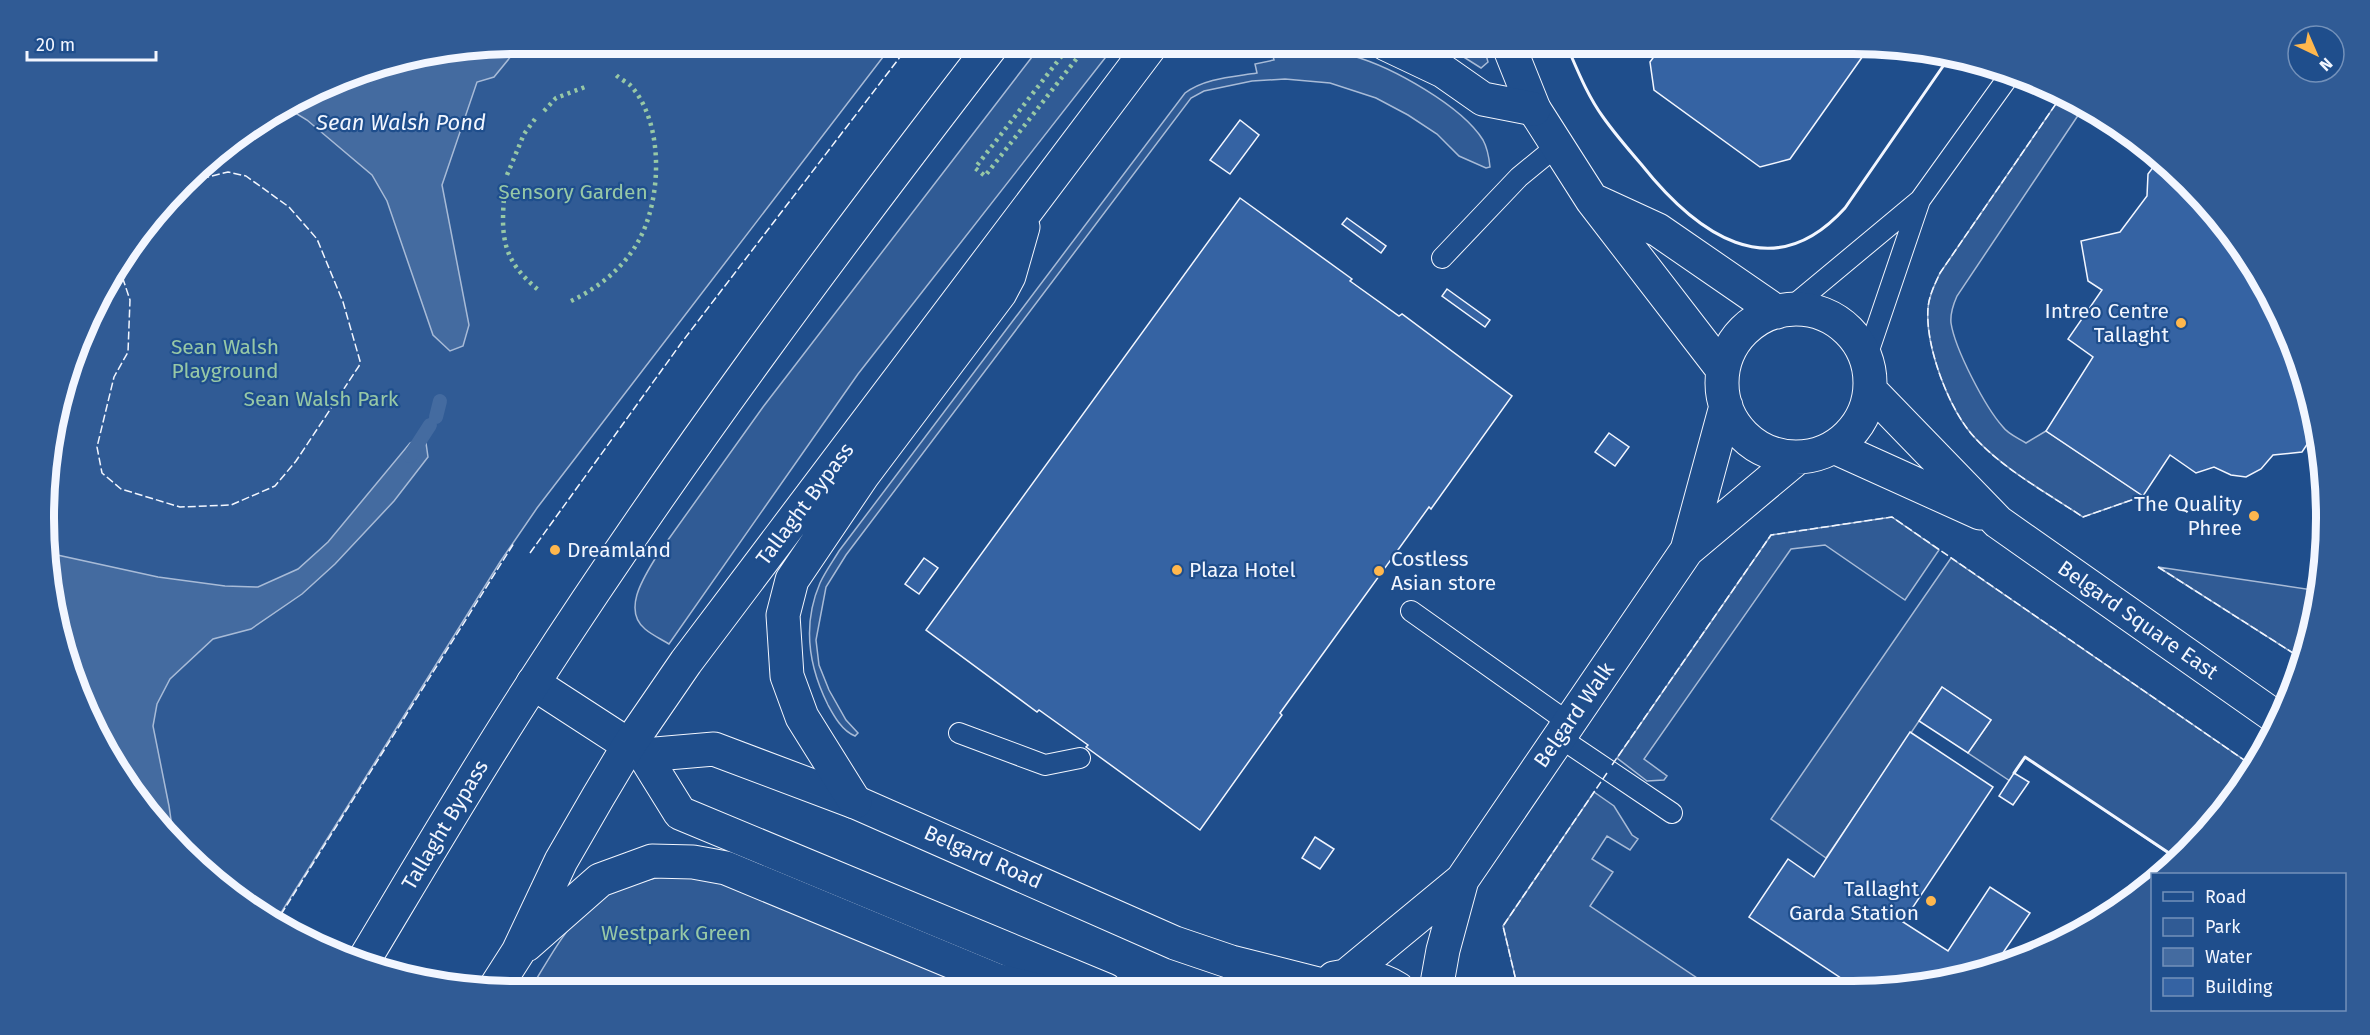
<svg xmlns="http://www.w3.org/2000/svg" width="2370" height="1035" font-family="'Fira Sans',sans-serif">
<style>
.green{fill:#305b95;stroke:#a8bbd7;stroke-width:1.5}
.water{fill:#446ba0;stroke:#a8bbd7;stroke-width:1.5}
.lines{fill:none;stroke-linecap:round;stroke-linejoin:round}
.stream{stroke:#446ba0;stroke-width:14}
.building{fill:#3563a3;stroke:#f2f6ff;stroke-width:1.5}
.lane-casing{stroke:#f2f6ff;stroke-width:22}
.secondary-casing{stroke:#f2f6ff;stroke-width:35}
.primary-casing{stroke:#f2f6ff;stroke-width:35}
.lane{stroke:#1f4e8c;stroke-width:20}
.secondary{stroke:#1f4e8c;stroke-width:33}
.primary{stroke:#1f4e8c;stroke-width:33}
.hedge{stroke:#97c8a6;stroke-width:4.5;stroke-dasharray:3 4.5;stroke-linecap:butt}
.fence{stroke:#f2f6ff;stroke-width:1.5;stroke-dasharray:8 3;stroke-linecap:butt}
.wall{stroke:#f2f6ff;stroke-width:3}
.poi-dot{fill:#ffb74d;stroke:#1f4e8c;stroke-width:2}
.labels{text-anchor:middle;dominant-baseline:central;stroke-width:4.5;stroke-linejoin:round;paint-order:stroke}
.park-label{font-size:21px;fill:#97c8a6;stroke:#1f4e8c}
.poi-label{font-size:21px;fill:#f2f6ff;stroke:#1f4e8c;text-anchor:end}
.street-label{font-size:21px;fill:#f2f6ff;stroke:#1f4e8c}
.water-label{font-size:22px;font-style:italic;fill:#f2f6ff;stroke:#1f4e8c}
.rim{fill:none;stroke:#f2f6ff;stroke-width:8}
</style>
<rect width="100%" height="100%" fill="#1f4e8c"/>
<!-- green -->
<path class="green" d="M 518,44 L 893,44 L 537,508 L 500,562 L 274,924 L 205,874 L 107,754 L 69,670 L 48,580 L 53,425 L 107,281 L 205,161 L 281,107 L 365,69 Z
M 1042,44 L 1116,44 L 858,374 L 669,644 C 661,639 652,635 645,629 C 621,609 646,574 658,554 L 763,407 Z
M 1443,44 L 1483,44 L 1488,62 L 1481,68 Z
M 1271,48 C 1299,47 1326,48 1353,56 C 1392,67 1462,106 1483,140 C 1488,149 1489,157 1490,167 L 1486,168 L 1459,156 L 1437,134 L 1408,115 L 1376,98 L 1330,83 L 1285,79 L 1252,81 L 1204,91 L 1191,98 L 846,555 L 826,587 L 816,640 L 819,665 L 829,690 L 846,720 L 858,733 L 855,736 C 842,731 834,716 828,705 C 808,665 802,625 820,583 C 825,572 833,561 839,551 L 1185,93 C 1205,78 1232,77 1257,73 L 1255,64 L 1274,60 Z
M 2062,95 L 2085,105 L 1957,296 C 1953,305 1950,313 1951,323 C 1955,349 1985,407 2003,427 C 2008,434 2018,438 2026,443 L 2046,431 L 2143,496 L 2083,517 C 2047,493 2005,470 1976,439 C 1949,411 1925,346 1928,308 C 1929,295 1935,284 1940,273 Z
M 1892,517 L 1939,550 L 1905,600 L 1825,545 L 1791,549 L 1644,759 L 1667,776 L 1664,780 L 1647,781 L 1617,758 L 1771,535 Z
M 1951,558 L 2247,762 L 2206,824 L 2175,858 L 2025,757 L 2010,781 L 1968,753 L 1991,720 L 1942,687 L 1826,858 L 1771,819 Z
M 2158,567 L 2320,591 L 2304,660 Z
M 1594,792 L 1614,806 L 1632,835 L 1638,839 L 1630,850 L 1607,836 L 1592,859 L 1613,872 L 1590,906 L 1712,988 L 1518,989 L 1503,926 Z
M 679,873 L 709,875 L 990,990 L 529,991 C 547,963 563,930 588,908 C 612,886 649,879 679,873 Z"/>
<!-- water -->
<path class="water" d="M 521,44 L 494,77 L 477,82 L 442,185 L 469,325 L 463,346 L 450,351 L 433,335 L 387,201 L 372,175 L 307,120 L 284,106 L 365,69 Z
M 416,440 L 426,443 L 428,457 L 394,501 L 335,564 L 302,594 L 251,629 L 213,639 L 170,679 L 157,704 L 153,726 L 169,806 L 173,834 L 107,754 L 69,670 L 48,580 L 48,553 L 158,577 L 225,586 L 258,587 L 298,569 L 328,542 L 410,443 Z"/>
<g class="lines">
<!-- stream -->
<path class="stream" d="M 436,417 L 440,401
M 410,456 L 430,425"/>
</g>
<!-- building -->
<path class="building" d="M 1663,44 L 1743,44 L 1753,51 L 1758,44 L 1853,44 L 1870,46 L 1790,159 L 1760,167 L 1654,90 L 1650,62 Z
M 1240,120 L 1259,135 L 1230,174 L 1210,160 Z
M 2160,158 L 2229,229 L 2278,308 L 2310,395 L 2316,431 L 2302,452 L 2273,455 L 2261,469 L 2246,477 L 2231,475 L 2214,467 L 2196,473 L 2170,455 L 2143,496 L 2046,431 L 2093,357 L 2068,339 L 2102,290 L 2088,281 L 2081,241 L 2120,232 L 2147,196 L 2148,174 Z
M 1240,198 L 1352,279 L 1350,281 L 1399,316 L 1402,314 L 1512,396 L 1431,509 L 1429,507 L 1280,713 L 1282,715 L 1200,830 L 1086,747 L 1088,745 L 1039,710 L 1037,712 L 926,630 Z
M 1347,218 L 1386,246 L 1381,253 L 1342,224 Z
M 1447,289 L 1490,320 L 1485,327 L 1442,296 Z
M 1609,433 L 1629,447 L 1615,466 L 1595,452 Z
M 924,558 L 938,568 L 919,594 L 905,584 Z
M 1942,687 L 1991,720 L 1968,753 L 1919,721 Z
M 1910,732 L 1993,787 L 1903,922 L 1948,951 L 1990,887 L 2030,913 L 1994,966 L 1915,987 L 1856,988 L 1749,917 L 1788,859 L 1814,877 Z
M 2014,773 L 2029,782 L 2013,805 L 1999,796 Z
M 1315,837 L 1334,849 L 1320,869 L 1302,858 Z"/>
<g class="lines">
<!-- lane casing -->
<g class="lane-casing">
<path id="lane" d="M 1442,258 L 1519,177 L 1558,145
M 1789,309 L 1920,200 L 2012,72
M 1866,359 L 1920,200
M 1411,611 L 1569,723
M 959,733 L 1045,765 L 1080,758
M 1559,737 L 1672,813"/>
</g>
<!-- secondary casing -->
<g class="secondary-casing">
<path id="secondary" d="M 1508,44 L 1534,109 L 1592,200 L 1723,370
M 1597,202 L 1658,230 L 1777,312
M1722 383a74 74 0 1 1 148 0a74 74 0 1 1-148 0Z
M 1870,390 L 1998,522 L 2277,718
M 1834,447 L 1980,513
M 1687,550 L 1726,406
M 533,683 L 644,755 L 680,813 L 1106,990
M 644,755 L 714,749 L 855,802 L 1175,943 L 1231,962 L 1318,984
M 1347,975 L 1462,880 L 1687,550 L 1798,457
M 1334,978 C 1355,973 1379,977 1398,989
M 1436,989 L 1443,950 L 1462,880"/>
</g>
<!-- primary casing -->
<g class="primary-casing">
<path id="primary" d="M 1386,44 L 1443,71 L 1483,99 L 1534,109
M 855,802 L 802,717 L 787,676 L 783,615 L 792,580 L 863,475 L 1000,293 L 1009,276 L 1023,227
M 526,945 L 600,880 L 652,861 L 693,862 L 726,868 L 996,980 L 1037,990
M 361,965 C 418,870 474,774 534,682 C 676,462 833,251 993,44
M 495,988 L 518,952 L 561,861 L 598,797 L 629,745 L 686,662 L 1152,44"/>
</g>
<!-- lane -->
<use href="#lane" class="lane"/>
<!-- secondary -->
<use href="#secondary" class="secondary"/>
<!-- primary -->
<use href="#primary" class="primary"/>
<!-- hedge -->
<path class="hedge" d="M 1071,44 L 975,168 L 985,176 L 1088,44
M 544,111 L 556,98 L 585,87
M 507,175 L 524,134 L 535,119
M 505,185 C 501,234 499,259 541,292
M 571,301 C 598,288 624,268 639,240 C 662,198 664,123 631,86 C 627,82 620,79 616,75"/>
<!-- fence -->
<path class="fence" d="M 2062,95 L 1940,273 C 1935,284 1929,295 1928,308 C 1925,346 1949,411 1976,439 C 2005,470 2047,493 2083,517 L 2143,496
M 115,270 L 122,276 L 130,300 L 128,352 L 114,377 L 97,447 L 102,473 L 121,489 L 180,507 L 231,505 L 275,486 L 296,461 L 359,366 L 360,361 L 343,302 L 317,239 L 289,207 L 246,176 L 228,172 L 188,182
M 530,553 L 682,342 L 910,44
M 2158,567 L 2304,660
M 1612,765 L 1771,535 L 1892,517 L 2247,762
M 275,924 L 514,543
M 1518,989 L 1503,926 L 1607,773"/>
<!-- wall -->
<path class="wall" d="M 1566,44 C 1577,69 1587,95 1603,117 C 1615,134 1628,149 1641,164 C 1695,232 1771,290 1845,208 L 1948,59
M 2014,773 L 2025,757 L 2175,857
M 2206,824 L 2247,762"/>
</g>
<!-- markers -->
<g class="poi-dot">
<circle cx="2181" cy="323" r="6"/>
<circle cx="2254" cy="516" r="6"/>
<circle cx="555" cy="550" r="6"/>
<circle cx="1177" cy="570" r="6"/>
<circle cx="1379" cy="571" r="6"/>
<circle cx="1931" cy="901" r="6"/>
</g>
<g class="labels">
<!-- park labels -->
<g class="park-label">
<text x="573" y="192">Sensory Garden</text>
<text x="225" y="347">Sean Walsh<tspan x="225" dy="24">Playground</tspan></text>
<text x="321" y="399">Sean Walsh Park</text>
<text x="676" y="933">Westpark Green</text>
</g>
<!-- poi labels -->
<g class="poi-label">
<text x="2169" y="311">Intreo Centre<tspan x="2169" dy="24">Tallaght</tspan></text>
<text x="2242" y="504">The Quality<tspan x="2242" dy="24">Phree</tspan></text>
<text x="567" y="550" text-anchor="start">Dreamland</text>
<text x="1391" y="559" text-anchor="start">Costless<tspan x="1391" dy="24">Asian store</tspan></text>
<text x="1189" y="570" text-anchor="start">Plaza Hotel</text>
<text x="1919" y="889">Tallaght<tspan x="1919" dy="24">Garda Station</tspan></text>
</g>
<!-- street labels -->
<g class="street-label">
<text transform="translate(805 504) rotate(-53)">Tallaght Bypass</text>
<text transform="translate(2138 620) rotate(35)">Belgard Square East</text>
<text transform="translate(1574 715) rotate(-55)">Belgard Walk</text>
<text transform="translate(445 825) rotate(-59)">Tallaght Bypass</text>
<text transform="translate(983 857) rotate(24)">Belgard Road</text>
</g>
<!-- water labels -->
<g class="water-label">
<text x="401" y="122">Sean Walsh Pond</text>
</g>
</g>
<!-- crop -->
<path d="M0 0H2370V1035H0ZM517 54H1853A463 463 0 0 1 2316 517V518A463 463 0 0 1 1853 981H517A463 463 0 0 1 54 518V517A463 463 0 0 1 517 54Z" fill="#305b95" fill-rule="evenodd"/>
<path class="rim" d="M517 54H1853A463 463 0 0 1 2316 517V518A463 463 0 0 1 1853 981H517A463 463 0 0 1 54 518V517A463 463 0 0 1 517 54Z"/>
<!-- legend -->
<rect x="2151" y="873" width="195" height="138" fill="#1f4e8c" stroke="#7391ba" stroke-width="1.5"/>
<rect x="2163" y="892" width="30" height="9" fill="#1f4e8c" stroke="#7391ba" stroke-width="1.5"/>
<text x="2205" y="903" font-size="18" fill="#f2f6ff">Road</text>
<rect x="2163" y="918" width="30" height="18" fill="#305b95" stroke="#7391ba" stroke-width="1.5"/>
<text x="2205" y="933" font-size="18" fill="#f2f6ff">Park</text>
<rect x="2163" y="948" width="30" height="18" fill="#446ba0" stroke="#7391ba" stroke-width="1.5"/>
<text x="2205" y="963" font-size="18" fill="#f2f6ff">Water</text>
<rect x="2163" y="978" width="30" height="18" fill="#3563a3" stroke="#7391ba" stroke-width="1.5"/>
<text x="2205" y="993" font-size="18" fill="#f2f6ff">Building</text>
<!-- north arrow -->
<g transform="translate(2316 54) rotate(136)"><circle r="28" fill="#1f4e8c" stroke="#7391ba" stroke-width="1.5"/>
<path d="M0-4.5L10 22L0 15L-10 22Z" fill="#ffb74d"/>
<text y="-9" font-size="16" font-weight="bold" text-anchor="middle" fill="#f2f6ff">N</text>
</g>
<!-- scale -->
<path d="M27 51v9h129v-9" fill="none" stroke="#f2f6ff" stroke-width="3"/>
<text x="36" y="51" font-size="18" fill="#f2f6ff" stroke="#1f4e8c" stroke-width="4.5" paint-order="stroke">20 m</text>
</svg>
